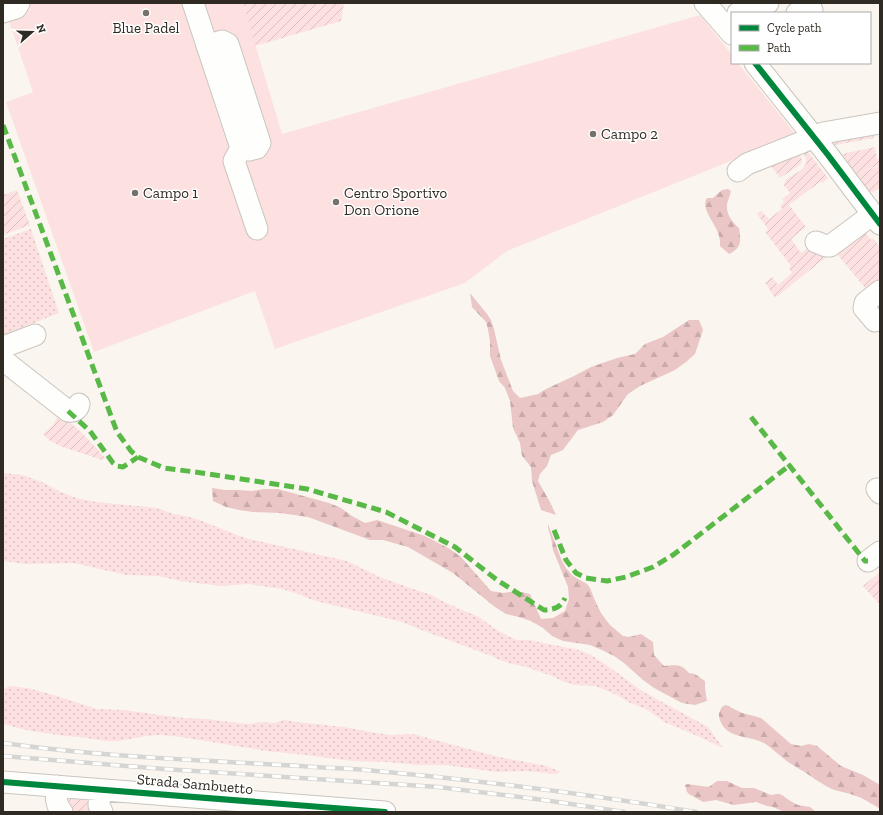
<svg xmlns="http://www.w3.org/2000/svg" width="883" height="815" font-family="'Zilla Slab',serif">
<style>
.grass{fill:url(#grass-dots)}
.forest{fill:url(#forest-firs)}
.garden{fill:url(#garden-furrows)}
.pitch{fill:#fce1e0}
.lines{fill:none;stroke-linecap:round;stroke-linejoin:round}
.minor-casing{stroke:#cac5be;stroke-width:23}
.minor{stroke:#fefefd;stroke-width:21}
.rail-casing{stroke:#d6d5d2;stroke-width:4.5}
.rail{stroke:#fff;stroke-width:3;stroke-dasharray:9;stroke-linecap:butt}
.quiet{stroke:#58b947;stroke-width:5;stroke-dasharray:10 5;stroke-linecap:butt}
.cycleway-casing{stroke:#fff;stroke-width:8}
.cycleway{stroke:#00873e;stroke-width:6}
.poi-dot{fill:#76716a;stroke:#fff;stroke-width:1.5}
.labels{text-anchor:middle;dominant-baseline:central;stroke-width:3;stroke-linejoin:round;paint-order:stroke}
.poi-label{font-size:15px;fill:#2f2a22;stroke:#fff;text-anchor:start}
.street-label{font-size:15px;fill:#2f2a22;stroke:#fff}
</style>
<defs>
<pattern id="grass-dots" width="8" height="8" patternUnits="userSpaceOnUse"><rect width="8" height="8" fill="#fce1e0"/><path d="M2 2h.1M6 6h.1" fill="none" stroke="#d8c1c0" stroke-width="1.8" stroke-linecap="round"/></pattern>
<pattern id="forest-firs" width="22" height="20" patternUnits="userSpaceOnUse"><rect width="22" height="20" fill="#eac6c6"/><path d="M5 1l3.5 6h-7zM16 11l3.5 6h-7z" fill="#c9aaaa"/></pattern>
<pattern id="garden-furrows" width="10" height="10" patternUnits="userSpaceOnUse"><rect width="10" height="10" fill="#fce1e0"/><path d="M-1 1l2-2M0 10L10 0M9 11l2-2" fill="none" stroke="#d8c1c0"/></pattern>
</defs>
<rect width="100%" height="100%" fill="#faf6ef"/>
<!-- grass -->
<path class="grass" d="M 31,229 L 59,313 L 3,335 L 3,239 Z
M 3,473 L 22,475 L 42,482 L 59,491 L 76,498 L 96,502 L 158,508 L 173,514 L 186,516 L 199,520 L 245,538 L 347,561 L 382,578 L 431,595 L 444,602 L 479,617 L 494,628 L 512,638 L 517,640 L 529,640 L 579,650 L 591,655 L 608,666 L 642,691 L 708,727 L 723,748 L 693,734 L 666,723 L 646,709 L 628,702 L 617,695 L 595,686 L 574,685 L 562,681 L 552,676 L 523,666 L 516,665 L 499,660 L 494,657 L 419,629 L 402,622 L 316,601 L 305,597 L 299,594 L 282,589 L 248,584 L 221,586 L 180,581 L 158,576 L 126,575 L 74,563 L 26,564 L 3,561 Z
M 9,686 L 28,688 L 57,696 L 97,709 L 123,710 L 183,718 L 208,719 L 229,722 L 248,724 L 262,722 L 275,723 L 284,720 L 297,722 L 344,727 L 376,733 L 391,735 L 413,734 L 499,757 L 547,766 L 561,772 L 555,774 L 525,771 L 498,772 L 445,765 L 417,765 L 387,762 L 352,761 L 297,754 L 266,751 L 181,737 L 160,735 L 146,736 L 119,741 L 106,741 L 79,737 L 65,736 L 31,731 L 3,724 L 3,690 Z"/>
<!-- forest -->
<path class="forest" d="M 728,189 L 731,191 C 730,196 728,200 727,204 C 726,214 732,222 739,228 C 741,240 742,248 729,254 L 720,246 C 720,242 720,237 718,233 C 715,223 700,208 707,198 L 713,198 L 722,190 Z
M 470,293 L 487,314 L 491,320 L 494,329 L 501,360 L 513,391 L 520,398 L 538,394 L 546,389 L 574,376 L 591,367 L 617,358 L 635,354 L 645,344 L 663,337 L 689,320 L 699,320 L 703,330 L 695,354 L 686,362 L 675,370 L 640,386 L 628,394 L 613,415 L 603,422 L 578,430 L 563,450 L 551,455 L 547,466 L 540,474 L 538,481 L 550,502 L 556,515 L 541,510 L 532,481 L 531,467 L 522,456 L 520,443 L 513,428 L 510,401 L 505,388 L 499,381 L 490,356 L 490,342 L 488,329 L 486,322 L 472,307 Z
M 212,488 L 225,490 L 238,490 L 252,491 L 264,489 L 278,489 L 329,503 L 341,508 L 352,516 L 365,523 L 377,520 L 425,536 L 450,549 L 461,557 L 491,591 L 503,593 L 517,591 L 530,594 L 541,619 L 553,618 L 565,611 L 569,599 L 568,587 L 553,550 L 551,538 L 548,528 L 548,524 L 562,561 L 566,568 L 573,576 L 587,584 L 590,588 L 596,603 L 601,613 L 610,625 L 623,636 L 629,637 L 641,634 L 653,642 L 654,655 L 664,666 C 675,665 681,663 689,673 L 695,674 L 705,681 L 705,688 L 707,701 L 695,705 L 682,703 L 654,688 L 643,680 L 624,663 L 614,656 L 602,650 L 590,645 L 563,641 L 552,636 L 543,628 L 531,621 L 519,617 L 506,614 L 495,607 L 453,573 L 408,547 L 383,540 L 370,540 L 308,517 L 280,513 L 253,512 L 239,510 L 226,507 L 213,501 Z
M 726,705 L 742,713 L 754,716 L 761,718 L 791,744 L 801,746 L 809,744 L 817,746 L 841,766 L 863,775 L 880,785 L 880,809 C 871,803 863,798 853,795 C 846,792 839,792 832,789 C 821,784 811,776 801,770 C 797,767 792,765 788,762 C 780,756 772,748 764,743 C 749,735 726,739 720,720 C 719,717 718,714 720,711 C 721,707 723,706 726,705 Z
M 718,781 L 727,781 L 742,788 L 754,788 L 771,795 L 777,794 L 780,794 L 792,802 L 798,805 L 810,807 L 816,812 L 784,812 L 773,807 L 767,806 L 756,802 L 734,805 L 716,800 L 703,802 L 689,794 L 687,792 L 685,785 L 688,784 L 708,787 C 712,786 714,782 718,781 Z"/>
<!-- garden -->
<path class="garden" d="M 243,3 L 317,3 L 321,5 L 328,3 L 344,3 L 341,21 L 255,46 Z
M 872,130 L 874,138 L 835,145 L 831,140 Z
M 875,147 L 877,159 L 880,159 L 880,165 L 856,173 L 842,154 Z
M 805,148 L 828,178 L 822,183 L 820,182 L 789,205 L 806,227 L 791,239 L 801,253 L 812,245 L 830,254 L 775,298 L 765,283 L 772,277 L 778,285 L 792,273 L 789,268 L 791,266 L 765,232 L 768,229 L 757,214 L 761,211 L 769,219 L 782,209 L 780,206 L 784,202 L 782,199 L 790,193 L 783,184 L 786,182 L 785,180 C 791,176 807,169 806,161 C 806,157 803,153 801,149 Z
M 798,150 L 802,160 L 801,164 L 780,178 L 769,163 Z
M 880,166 L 880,188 C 876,190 874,193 869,192 L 856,173 Z
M 17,190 L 30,225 L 3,235 L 3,195 Z
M 864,231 L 871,240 L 873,238 L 880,247 L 880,279 L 866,289 L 836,253 Z
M 59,414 C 77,426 91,442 105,458 L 102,460 L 60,446 L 50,441 L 43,434 L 53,425 Z
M 880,572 L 880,605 L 863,586 Z
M 68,798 L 87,800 L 91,812 L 72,812 Z"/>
<!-- pitch -->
<path class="pitch" d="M 29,3 L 243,3 L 282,134 L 700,15 L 732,55 L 732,63 L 738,63 L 796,135 L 507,251 L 465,283 L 275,349 L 255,291 L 94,352 L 6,102 L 33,92 L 8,18 L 30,10 Z"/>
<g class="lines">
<!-- minor casing -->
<g class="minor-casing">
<path id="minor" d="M 193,3 L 241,148 L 234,161 L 257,229
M 705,3 L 732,34
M 3,12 L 16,8 L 19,3
M 738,13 L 768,3
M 797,13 L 812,10
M 207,46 L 222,41 L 228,44 L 260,143 L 257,148 L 249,150 L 241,148
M 755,63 L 828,155 L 880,224
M 815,139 L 823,133 L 880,123
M 738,171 L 747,164 L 805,141 L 812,135
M 816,242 L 826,246 L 830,246 L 873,214
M 875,321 L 864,308 L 865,303 L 880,291
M 3,347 L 35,335
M 3,360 L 68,411 C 73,412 78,410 79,404
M 877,489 L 880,493
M 868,561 L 880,552
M 3,782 L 385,812
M 57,786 C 56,796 55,804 62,812
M 100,790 L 99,805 L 102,812"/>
</g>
<!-- minor -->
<use href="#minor" class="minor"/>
<!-- rail casing -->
<g class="rail-casing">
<path id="rail" d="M 3,743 C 101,757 201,760 300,766 C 322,768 344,768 366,770 C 477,780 587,794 696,812
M 3,756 L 164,769 L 438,787 L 544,800 L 624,812"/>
</g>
<!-- rail -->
<use href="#rail" class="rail"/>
<!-- quiet -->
<path class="quiet" d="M 3,125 L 117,432 L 131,451 L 138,457 L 164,468 L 195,472 L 307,489 L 386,512 L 455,547 L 497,580 L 544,610 C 556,609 560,608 565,598
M 68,411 L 90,431 L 113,463 L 117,466 L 123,467 L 138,457
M 751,417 L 865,561 L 868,561
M 554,530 L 566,560 L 576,573 L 586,578 L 607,581 L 626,577 L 653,567 L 673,555 L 790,465"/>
<!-- cycleway casing -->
<g class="cycleway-casing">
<path id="cycleway" d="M 755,63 L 828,155 L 880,224
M 3,782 L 385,812"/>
</g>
<!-- cycleway -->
<use href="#cycleway" class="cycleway"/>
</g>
<!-- markers -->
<g class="poi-dot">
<circle cx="146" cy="13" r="4"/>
<circle cx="593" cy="134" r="4"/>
<circle cx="135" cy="193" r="4"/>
<circle cx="336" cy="202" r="4"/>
</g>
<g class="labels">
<!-- poi labels -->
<g class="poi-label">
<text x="146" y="28" text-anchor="middle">Blue Padel</text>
<text x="601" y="134">Campo 2</text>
<text x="143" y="193">Campo 1</text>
<text x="344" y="193">Centro Sportivo<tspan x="344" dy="17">Don Orione</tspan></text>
</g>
<!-- street labels -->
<g class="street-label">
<text transform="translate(195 784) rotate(5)">Strada Sambuetto</text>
</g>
</g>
<!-- border -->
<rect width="883" height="815" fill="none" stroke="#2f2a22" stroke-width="8"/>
<!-- legend -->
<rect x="731" y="12" width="140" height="52" fill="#ffffff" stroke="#acaaa7"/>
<rect x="739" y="25" width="20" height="6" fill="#00873e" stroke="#acaaa7"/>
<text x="767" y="32" font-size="12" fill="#2f2a22">Cycle path</text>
<rect x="739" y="45" width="20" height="6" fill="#58b947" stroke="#acaaa7"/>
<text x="767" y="52" font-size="12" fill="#2f2a22">Path</text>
<!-- north arrow -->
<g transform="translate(32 32) rotate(70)" stroke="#ffffff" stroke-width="3" paint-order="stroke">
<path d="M0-3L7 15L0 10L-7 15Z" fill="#2f2a22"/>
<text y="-6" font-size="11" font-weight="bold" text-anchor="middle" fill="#2f2a22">N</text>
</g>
</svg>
